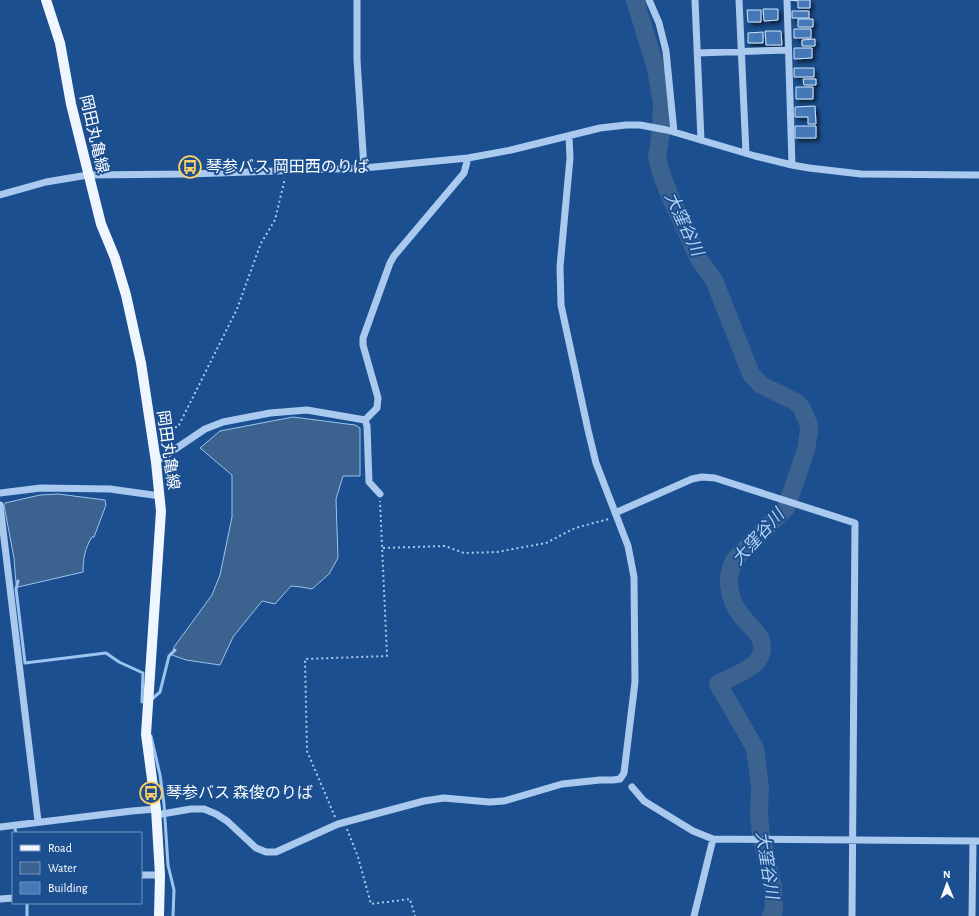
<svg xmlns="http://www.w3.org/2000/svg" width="979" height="916" font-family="'Alegreya Sans','Noto Sans JP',sans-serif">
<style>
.water{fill:#3c6290;stroke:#9cc4f0}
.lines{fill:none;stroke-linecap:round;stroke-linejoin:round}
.stream{stroke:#9cc4f0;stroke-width:3}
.river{stroke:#3c6290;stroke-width:18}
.building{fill:#4478b7;stroke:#cfe3fa;filter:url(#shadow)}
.path{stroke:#a9c9ee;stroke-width:2;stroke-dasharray:2 3;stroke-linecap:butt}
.minor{stroke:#a9c9ee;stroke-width:7}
.major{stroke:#f0f6ff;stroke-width:10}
.labels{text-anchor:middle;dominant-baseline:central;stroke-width:4;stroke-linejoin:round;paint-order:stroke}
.street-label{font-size:16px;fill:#fff;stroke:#1b4f8f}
.poi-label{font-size:16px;fill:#fff;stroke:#1b4f8f;text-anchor:start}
.water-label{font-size:17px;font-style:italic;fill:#b5d3f5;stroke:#1b4f8f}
</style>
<defs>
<filter id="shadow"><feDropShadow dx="3" dy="3" stdDeviation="2" flood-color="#0009"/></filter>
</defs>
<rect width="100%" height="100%" fill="#1b4f8f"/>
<!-- water -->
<path class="water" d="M 293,417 L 355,425 L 360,428 L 360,476 L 343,476 L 336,499 L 338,558 L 329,574 L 312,589 L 301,587 L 291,586 L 275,604 L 262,601 L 233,637 L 220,665 L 186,660 L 172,655 L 174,647 L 212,595 L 220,575 L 232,517 L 232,475 L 200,448 L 220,431 Z
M 58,494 L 105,500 L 106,505 L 94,537 L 92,537 C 85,548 83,559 83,572 L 18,587 L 16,583 L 14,558 L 4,505 L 5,503 L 40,495 Z"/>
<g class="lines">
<!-- stream -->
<path class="stream" d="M 18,581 L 16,589 L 25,663 L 106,653 L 119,662 L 143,673 L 142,702
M 152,699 L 160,692 L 169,656 L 175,650
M 151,736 L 160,775 L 164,804 L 168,865 L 174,890 L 173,916
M 15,829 L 16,833
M 27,903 L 27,916"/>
<!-- river -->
<path class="river" d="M 635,0 L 656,69 L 662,104 L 661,132 L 657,157 L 661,173 L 670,196 L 700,261 L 714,280 L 751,374 L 761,385 L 796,402 L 801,407 L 809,425 L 809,431 L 806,450 L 786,508 L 735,559 C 725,577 728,597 740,614 C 746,622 755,629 760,638 C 764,646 762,659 753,665 C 743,673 729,678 718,684 L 755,748 L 760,787 L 759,814 L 761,835 L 773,887 L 774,911 L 771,916"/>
</g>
<!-- building -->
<path class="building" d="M 790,0 L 810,0 L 810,8 L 798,8 L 798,1 Z
M 763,9 L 778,9 L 778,20 L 764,21 Z
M 747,10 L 761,10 L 761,22 L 748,22 Z
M 792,11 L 809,11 L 809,18 L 792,18 Z
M 798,19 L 813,19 L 813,27 L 798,27 Z
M 794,29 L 811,29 L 811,38 L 794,38 Z
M 765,31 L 781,31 L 782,45 L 766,45 Z
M 763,32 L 763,43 L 748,43 L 748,33 Z
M 815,39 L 815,46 L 802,46 L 802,40 Z
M 794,48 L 812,48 L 812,58 L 794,59 Z
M 794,68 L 814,68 L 814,77 L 794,77 Z
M 803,79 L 816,79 L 816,85 L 804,85 Z
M 796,87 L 813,87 L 813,99 L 796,99 Z
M 815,106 L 816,124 L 808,124 L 808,117 L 795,117 L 795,107 Z
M 795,126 L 816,126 L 816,138 L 795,138 Z"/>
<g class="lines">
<!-- path -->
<path class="path" d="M 160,428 L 178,427 L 237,309 L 261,243 L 275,220 L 285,178
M 383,548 L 445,546 L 464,553 L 497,552 L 546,543 L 575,528 L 609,519
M 335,817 L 307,751 L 305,659 L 387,656 L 380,501
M 347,829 L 358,857 L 371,904 L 410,899 L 415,916"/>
<!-- minor -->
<path class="minor" d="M 357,0 L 357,60 L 364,168
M 649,0 L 659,23 L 666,51 L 674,132
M 695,0 L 701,140
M 739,0 L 746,153
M 787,0 L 792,165
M 697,53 L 788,50
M 0,195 L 46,182 L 88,175 L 189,174 L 364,168 L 468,158 L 511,150 L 600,128 L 626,125 L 640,125 L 667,130 L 755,156 L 792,165 L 809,168 L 861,174 L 979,175
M 365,420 L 377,408 L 378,398 L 363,345 L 363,338 L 390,263 L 394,256 L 464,173 L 468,158
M 365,420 L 367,426 L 369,482 L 380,494
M 156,462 L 205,429 L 223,422 L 270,413 L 307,410 L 365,420
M 0,493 L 41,488 L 110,489 L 160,496
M 0,505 L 38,821
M 615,513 L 692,479 L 702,477 L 715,478 L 855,523 L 852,916
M 632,787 L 644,801 L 693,831 L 713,839 L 979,841
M 156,815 L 191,809 L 204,809 L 216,814 L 227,821 L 256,848 L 266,852 L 276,852 L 338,824 L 424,801 L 444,798 L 489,802 L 504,801 L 562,784 L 600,780 L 613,780 L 620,779 L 624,773 L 635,682 L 634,577 L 628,546 L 596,463 L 588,430 L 561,305 L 560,267 L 570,158 L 569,136
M 0,827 L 132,811 L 156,809
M 141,875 L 160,875
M 0,899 L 13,898
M 694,916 L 713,839
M 972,916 L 973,841"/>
<!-- major -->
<path class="major" d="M 46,0 L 60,43 L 71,104 L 101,224 L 115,258 L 126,295 L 141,363 L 156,462 L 161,511 L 146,734 L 156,809 L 160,875 L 159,916"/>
</g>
<!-- icons -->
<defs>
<g id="bus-ring" transform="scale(1.15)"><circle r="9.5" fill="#1b4f8f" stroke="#ffd166" stroke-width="1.5"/><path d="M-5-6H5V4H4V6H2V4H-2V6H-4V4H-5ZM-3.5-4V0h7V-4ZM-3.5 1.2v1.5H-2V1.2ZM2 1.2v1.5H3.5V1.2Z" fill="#ffd166"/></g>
</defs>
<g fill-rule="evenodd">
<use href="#bus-ring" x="190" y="167"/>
<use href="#bus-ring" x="151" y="793"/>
</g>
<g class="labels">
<!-- street labels -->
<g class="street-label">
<text transform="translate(94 134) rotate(77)">岡田丸亀線</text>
<text transform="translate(168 450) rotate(82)">岡田丸亀線</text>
</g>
<!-- poi labels -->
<g class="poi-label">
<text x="206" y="167">琴参バス 岡田西のりば</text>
<text x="166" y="793">琴参バス 森俊のりば</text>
</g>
<!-- water labels -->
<g class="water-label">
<text transform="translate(684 224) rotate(65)">大窪谷川</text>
<text transform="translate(758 537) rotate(-48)">大窪谷川</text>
<text transform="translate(767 865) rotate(81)">大窪谷川</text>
</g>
</g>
<!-- legend -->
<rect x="12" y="832" width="130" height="72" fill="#1b4f8f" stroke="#7695bc"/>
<rect x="20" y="845" width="20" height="6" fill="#f0f6ff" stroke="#7695bc"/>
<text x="48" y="852" font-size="12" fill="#ffffff">Road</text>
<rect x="20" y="862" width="20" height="12" fill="#3c6290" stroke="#7695bc"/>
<text x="48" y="872" font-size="12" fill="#ffffff">Water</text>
<rect x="20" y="882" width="20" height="12" fill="#4478b7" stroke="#7695bc"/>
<text x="48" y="892" font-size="12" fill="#ffffff">Building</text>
<!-- north arrow -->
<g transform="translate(947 884) rotate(359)" stroke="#1b4f8f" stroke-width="3" paint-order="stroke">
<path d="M0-3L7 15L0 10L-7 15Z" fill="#ffffff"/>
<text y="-6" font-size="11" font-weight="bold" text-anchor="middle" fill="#ffffff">N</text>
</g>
</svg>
